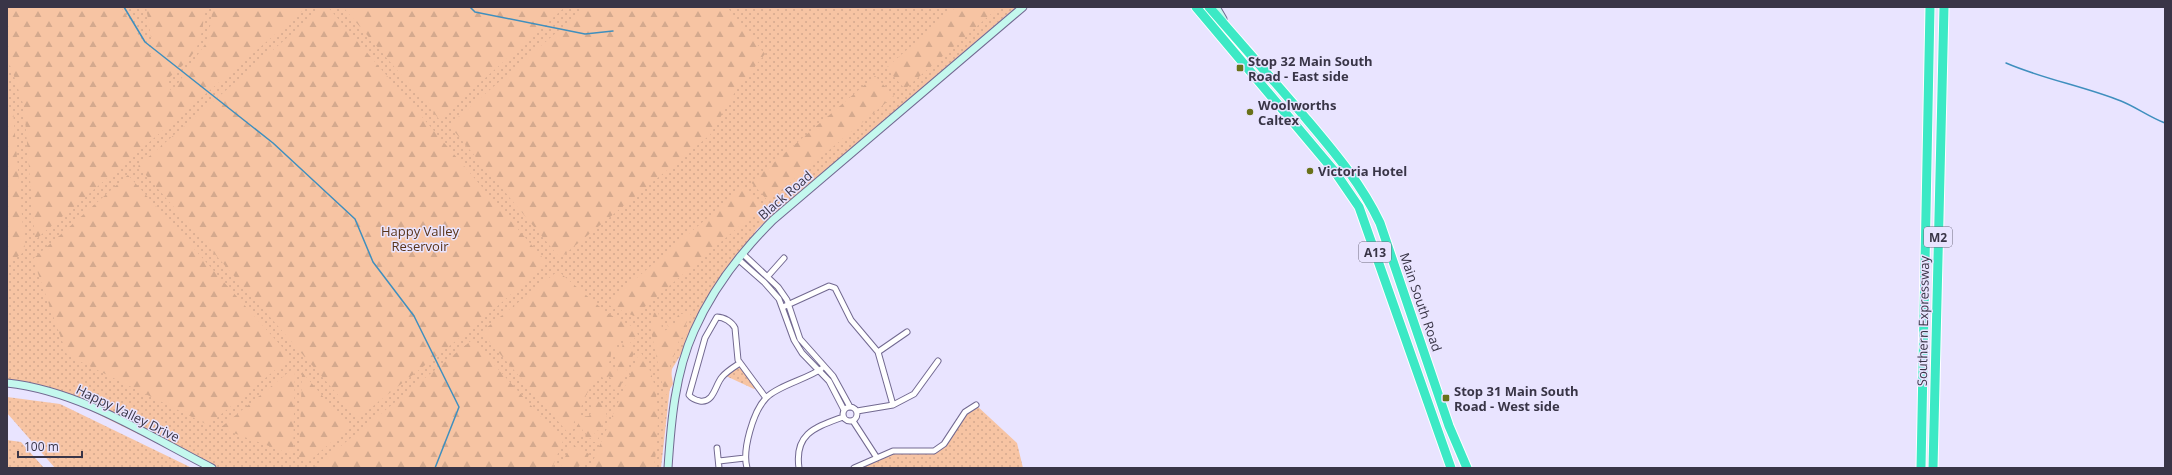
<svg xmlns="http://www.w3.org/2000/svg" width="2172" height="475" font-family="'Open Sans',sans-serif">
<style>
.grass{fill:url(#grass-dots)}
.forest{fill:url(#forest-firs)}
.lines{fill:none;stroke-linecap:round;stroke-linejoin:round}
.stream{stroke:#3f8fbe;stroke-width:1.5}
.street-casing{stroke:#726991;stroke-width:7}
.secondary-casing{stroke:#726991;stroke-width:9}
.highway-casing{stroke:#fff;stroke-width:11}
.street{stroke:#fff;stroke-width:5}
.secondary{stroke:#c4f8ee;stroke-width:7}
.highway{stroke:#3ce9c5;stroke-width:9}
.poi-dot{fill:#697119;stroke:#e9e4ff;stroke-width:1.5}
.labels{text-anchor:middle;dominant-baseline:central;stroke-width:3;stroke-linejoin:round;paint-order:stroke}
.shield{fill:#e9e4ff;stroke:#6e6a7e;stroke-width:1}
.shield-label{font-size:12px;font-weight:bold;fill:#393547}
.poi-label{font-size:13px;font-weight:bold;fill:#393547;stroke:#e9e4ff;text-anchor:start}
.street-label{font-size:13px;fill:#393547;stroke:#e9e4ff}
.park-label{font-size:13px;fill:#59341a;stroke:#e9e4ff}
</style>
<defs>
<pattern id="grass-dots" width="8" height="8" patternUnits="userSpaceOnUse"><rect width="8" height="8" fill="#f7c4a3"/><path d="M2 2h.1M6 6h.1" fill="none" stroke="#d4a98e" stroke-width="1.8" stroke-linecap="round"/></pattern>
<pattern id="forest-firs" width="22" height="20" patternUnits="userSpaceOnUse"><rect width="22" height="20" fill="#f7c4a3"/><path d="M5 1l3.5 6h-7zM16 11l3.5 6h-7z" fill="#d4a98e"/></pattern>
</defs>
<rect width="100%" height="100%" fill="#e9e4ff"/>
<!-- grass -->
<path class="grass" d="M 7,7 L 1016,7 L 757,229 L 672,369 L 661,468 L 207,468 L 51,391 L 7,384 Z
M 740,368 L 742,370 L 756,388 L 754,389 L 726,376 L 735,369 Z
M 7,397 L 60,404 L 192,468 L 55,468 L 7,413 Z
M 976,405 L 1017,443 L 1023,468 L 854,468 L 893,451 L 934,451 L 944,444 L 965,412 Z
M 7,440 L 21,442 L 44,468 L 7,468 Z"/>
<!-- forest -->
<path class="forest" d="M 7,7 L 121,7 L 151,55 L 152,43 L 146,7 L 205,7 C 201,49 197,54 165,81 L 172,92 L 208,40 L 213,7 L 307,7 L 35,240 L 24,107 L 11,67 L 7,63 Z
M 323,7 L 328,7 L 547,263 L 471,329 L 358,418 L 138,166 Z
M 343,7 L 565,7 L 439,119 Z
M 586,7 L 727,7 L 765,54 L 738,87 L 710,135 L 560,258 L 449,125 Z
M 956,7 L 999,7 L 905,89 L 886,68 Z
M 875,76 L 894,96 L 768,201 L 751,182 Z
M 13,111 L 25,251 L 7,265 L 7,112 Z
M 128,175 L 291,357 L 208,425 L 67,355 L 33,259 Z
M 744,187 L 762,207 L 634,316 L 606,304 Z
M 558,271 L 607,313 L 635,328 L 638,335 L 629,344 L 634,353 L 619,390 L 610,389 L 612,380 L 609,376 L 605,380 L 602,377 L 611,365 L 614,373 L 617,372 C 619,362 611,355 622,348 L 625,333 L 619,340 L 615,351 L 611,352 C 611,367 602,372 594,382 C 587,391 581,406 578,417 L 589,416 L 593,410 L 589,402 L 593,398 L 605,406 L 607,418 L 599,431 L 594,430 L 593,432 L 599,437 L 596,442 L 593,442 L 592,438 L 588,439 L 585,436 L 587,430 L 583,429 L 579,439 L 572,435 L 580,421 L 575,420 L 569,434 L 481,332 Z
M 692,311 L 685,326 L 688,330 L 686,337 L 680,338 L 670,366 L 673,384 L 665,397 L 650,326 L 654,313 L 658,312 L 663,331 L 669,329 L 667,324 L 671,321 L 674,325 L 678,315 Z
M 472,340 L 563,441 L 552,468 L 315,467 Z
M 640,351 C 663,385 659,429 654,468 L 590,468 Z
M 295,367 L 293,455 L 220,428 Z
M 302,372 L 349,427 L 307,463 L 299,459 Z
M 571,444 L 589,454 L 586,463 L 574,468 L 560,468 Z"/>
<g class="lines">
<!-- stream -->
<path class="stream" d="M 124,7 L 145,42 L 273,143 L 355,219 L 373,262 L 414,316 L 459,407 L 435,468
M 470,7 L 475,12 L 585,34 L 613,31
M 2006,63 C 2043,79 2083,86 2121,101 C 2136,107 2149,117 2165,123"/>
<!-- street casing -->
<g class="street-casing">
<path id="street" d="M 743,254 L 778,287 L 787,300 L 800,339 L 833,376 L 850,407
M 739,260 L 764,282 L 779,299 L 794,340 L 802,353 L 829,381 L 844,410
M 768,276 L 784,258
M 783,307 L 829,286 L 835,288 L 851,320 L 878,352 L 893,405
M 878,352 L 907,332
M 740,363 C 734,367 727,371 722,377 C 715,385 714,403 700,401 C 695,400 692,399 689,395 L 705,338 L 717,317 C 724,317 732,322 735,328 L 738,360 L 766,398
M843 414a7 7 0 1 1 14 0a7 7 0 1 1-14 0Z
M 857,411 L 893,405 L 914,394 L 938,361
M 853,421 L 877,458
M 717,448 L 719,468
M 719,461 L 745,458
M 747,468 C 742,450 753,412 766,398 C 777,386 807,379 821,369
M 799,468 C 794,433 816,427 843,417
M 854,468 L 893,451 L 934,451 L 944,444 L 965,412 L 976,405"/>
</g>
<!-- secondary casing -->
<g class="secondary-casing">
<path id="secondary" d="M 1216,7 L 1223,19
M 7,383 C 81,391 147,435 212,468
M 668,468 C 671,422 675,373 694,331 C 712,290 742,251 773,220 L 1023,7"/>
</g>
<!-- highway casing -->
<g class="highway-casing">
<path id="highway" d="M 1196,7 L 1335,172 L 1359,207 L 1451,468
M 1209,7 C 1242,45 1276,83 1309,122 C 1336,154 1362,185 1380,223 L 1449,426 L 1467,468
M 1921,468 L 1930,7
M 1933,468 L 1944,7"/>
</g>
<!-- street -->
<use href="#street" class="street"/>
<!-- secondary -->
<use href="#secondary" class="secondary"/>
<!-- highway -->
<use href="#highway" class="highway"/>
</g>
<!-- markers -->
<g class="poi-dot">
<rect x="1236" y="64" width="8" height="8" rx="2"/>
<circle cx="1250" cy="112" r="4"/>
<circle cx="1310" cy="171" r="4"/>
<rect x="1442" y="394" width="8" height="8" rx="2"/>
</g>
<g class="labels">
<!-- shield labels -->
<g class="shield">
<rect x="1924" y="227" width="28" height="20" rx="3"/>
<rect x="1359" y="242" width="32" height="20" rx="3"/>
</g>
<g class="shield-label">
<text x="1938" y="237">M2</text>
<text x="1375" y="252">A13</text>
</g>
<!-- poi labels -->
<g class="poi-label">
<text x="1248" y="61">Stop 32 Main South<tspan x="1248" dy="15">Road - East side</tspan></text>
<text x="1258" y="105">Woolworths<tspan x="1258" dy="15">Caltex</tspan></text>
<text x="1318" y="171">Victoria Hotel</text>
<text x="1454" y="391">Stop 31 Main South<tspan x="1454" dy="15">Road - West side</tspan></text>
</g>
<!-- street labels -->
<g class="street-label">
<text transform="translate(785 195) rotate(-41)">Black Road</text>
<text transform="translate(1421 302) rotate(71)">Main South Road</text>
<text transform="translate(1923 321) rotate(-89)">Southern Expressway</text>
<text transform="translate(128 413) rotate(26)">Happy Valley Drive</text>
</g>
<!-- park labels -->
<g class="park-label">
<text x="420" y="231">Happy Valley<tspan x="420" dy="15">Reservoir</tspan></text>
</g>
</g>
<!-- border -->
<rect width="2172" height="475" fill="none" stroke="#393547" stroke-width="16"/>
<!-- scale -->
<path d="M18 451v6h64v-6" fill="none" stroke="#393547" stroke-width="2"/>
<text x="24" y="451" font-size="12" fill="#393547" stroke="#e9e4ff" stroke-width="3" paint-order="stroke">100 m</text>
</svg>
